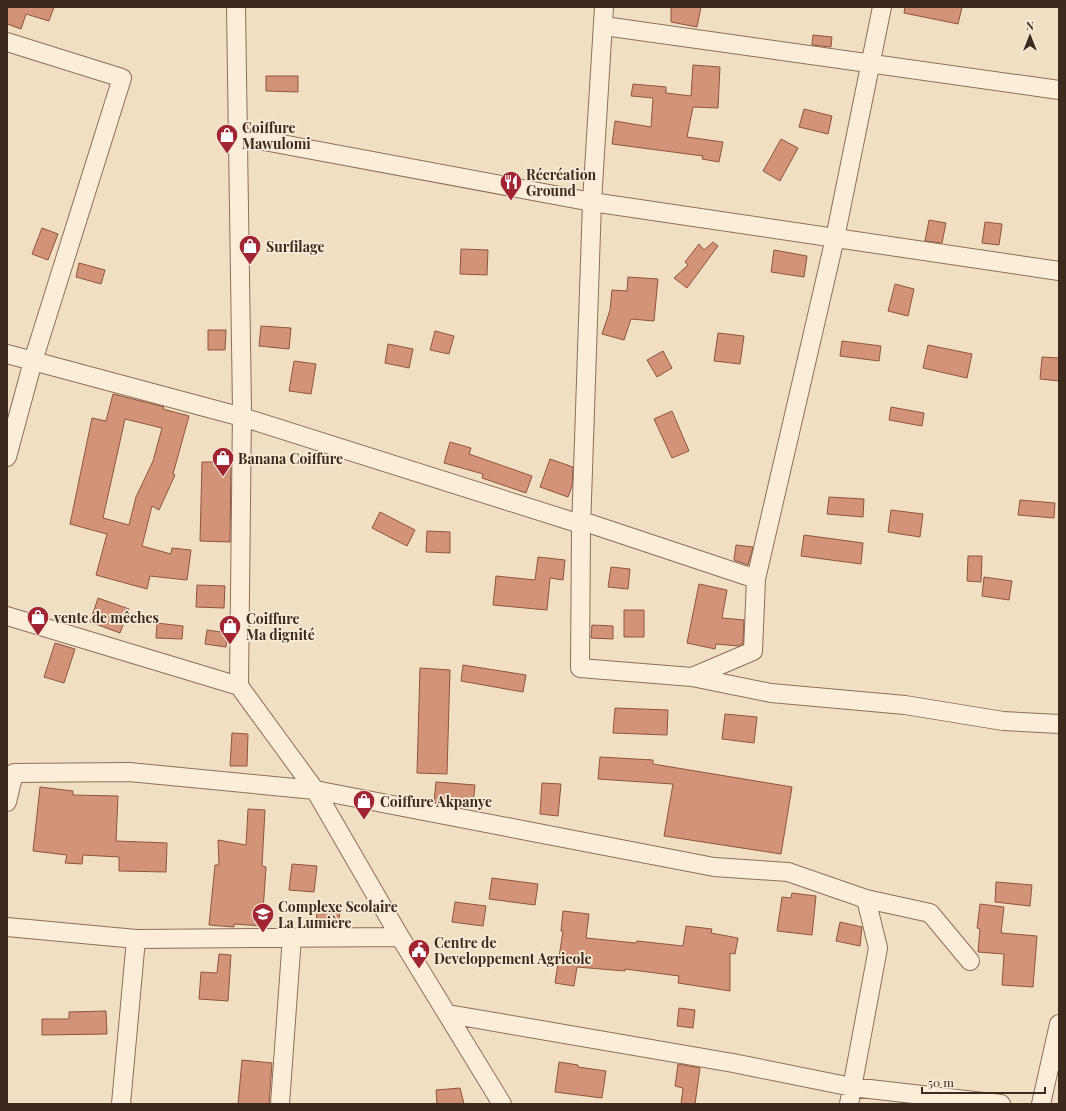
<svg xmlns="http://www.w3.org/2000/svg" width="1066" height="1111" font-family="'Playfair Display',serif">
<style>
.building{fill:#d29378;stroke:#8f543d;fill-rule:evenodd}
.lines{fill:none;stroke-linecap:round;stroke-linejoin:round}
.street-casing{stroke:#8e6f59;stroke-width:20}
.street{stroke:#fbedd8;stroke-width:18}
.labels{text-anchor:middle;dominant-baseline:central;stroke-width:3.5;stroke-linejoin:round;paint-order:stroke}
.poi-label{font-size:14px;font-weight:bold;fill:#3d291e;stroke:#f8ead4;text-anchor:start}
</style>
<rect width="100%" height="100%" fill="#f1dfc4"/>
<!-- building -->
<path class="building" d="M 7,7 L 54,7 L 49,21 L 26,14 L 21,29 L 7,24 Z
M 671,7 L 701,7 L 697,27 L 671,22 Z
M 905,7 L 962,7 L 958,24 L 904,13 Z
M 813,35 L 832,37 L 831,47 L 812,45 Z
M 693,65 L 720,67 L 718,108 L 693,107 L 687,137 L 723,142 L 719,162 L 702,159 L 703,156 L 612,144 L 615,121 L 651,127 L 653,98 L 631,96 L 633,84 L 666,87 L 666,93 L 691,96 Z
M 266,76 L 298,76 L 298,92 L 266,91 Z
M 804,109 L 832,116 L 828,134 L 799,127 Z
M 781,139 L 798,148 L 780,181 L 763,171 Z
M 929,220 L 946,223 L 942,243 L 925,241 Z
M 985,222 L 1002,224 L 999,245 L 982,243 Z
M 42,228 L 58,234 L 48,260 L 32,254 Z
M 713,242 L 718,246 L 687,288 L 674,278 L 688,265 L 685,262 L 699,244 L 704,250 Z
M 461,249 L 488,250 L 487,275 L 460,274 Z
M 774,250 L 807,256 L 804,277 L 771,272 Z
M 79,263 L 105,270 L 101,284 L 76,277 Z
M 628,277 L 658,279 L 654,321 L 631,319 L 624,340 L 602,334 L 610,310 L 612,290 L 627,291 Z
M 895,284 L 914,289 L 908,316 L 888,311 Z
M 261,326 L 291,328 L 289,349 L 259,346 Z
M 208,330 L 226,330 L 225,350 L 208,350 Z
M 435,331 L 454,336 L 449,354 L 430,350 Z
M 718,333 L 744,336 L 740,364 L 714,361 Z
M 842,341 L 881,346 L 879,361 L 840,356 Z
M 388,344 L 413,349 L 409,368 L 385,363 Z
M 928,345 L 972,354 L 967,378 L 923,368 Z
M 663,351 L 672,368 L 657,377 L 647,360 Z
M 1042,357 L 1059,358 L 1059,381 L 1040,379 Z
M 294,361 L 316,364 L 311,394 L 289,391 Z
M 113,394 L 164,407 L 163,409 L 189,416 L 173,474 L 175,475 L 159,510 L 152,506 L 142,546 L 171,554 L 172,548 L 191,550 L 187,580 L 150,576 L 147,589 L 96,575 L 107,534 L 70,524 L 92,418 L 106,421 ZM 125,419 L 162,428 L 153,461 L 136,497 L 129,525 L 103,518 Z
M 891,407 L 924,413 L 922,426 L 889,420 Z
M 672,411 L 689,451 L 672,458 L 654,419 Z
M 450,442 L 471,448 L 469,454 L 532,476 L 526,493 L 482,478 L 483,474 L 444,463 Z
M 550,459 L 573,467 L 572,486 L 568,497 L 540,487 Z
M 202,462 L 231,462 L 230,542 L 200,541 Z
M 829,497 L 864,499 L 863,517 L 827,514 Z
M 1020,500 L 1055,503 L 1054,518 L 1018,515 Z
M 891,510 L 923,514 L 920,537 L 888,532 Z
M 380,512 L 415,530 L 407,546 L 372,528 Z
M 427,531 L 450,532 L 450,553 L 426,552 Z
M 804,535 L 863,543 L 861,564 L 801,556 Z
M 736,545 L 753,547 L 748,565 L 734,560 Z
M 968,556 L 982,556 L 981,582 L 967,581 Z
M 538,557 L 565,560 L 563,580 L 550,578 L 547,610 L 493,605 L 496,576 L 535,580 Z
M 611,567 L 630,569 L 628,589 L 608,587 Z
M 984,577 L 1012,581 L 1009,600 L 982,596 Z
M 699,584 L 727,590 L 722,618 L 744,620 L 743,644 L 739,646 L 716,644 L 715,649 L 687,643 Z
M 197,585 L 225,586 L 224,608 L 196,607 Z
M 98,598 L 129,609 L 120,633 L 90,622 Z
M 624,610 L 644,610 L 644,637 L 624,637 Z
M 157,623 L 183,626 L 182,639 L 156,638 Z
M 592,625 L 613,626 L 613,639 L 591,638 Z
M 207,630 L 228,633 L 226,647 L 205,644 Z
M 55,643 L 75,649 L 64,683 L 44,677 Z
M 463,665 L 526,675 L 523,692 L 461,681 Z
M 420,668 L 450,670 L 447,774 L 417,773 Z
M 615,708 L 668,710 L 667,735 L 613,733 Z
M 725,714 L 757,717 L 754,743 L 722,739 Z
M 232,733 L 248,734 L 247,766 L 230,766 Z
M 600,757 L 653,760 L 653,764 L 792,787 L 781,854 L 664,836 L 673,784 L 598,779 Z
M 436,782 L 475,785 L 473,805 L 434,802 Z
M 542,783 L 561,784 L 558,816 L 540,814 Z
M 40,787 L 73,791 L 73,795 L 118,796 L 116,841 L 167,843 L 166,872 L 119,871 L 119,857 L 83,855 L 82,864 L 65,863 L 67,855 L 33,851 Z
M 248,809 L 265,810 L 262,866 L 266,867 L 262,926 L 234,924 L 234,927 L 209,925 L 215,865 L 219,865 L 218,840 L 246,845 Z
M 292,864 L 317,866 L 314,892 L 289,890 Z
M 492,878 L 538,884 L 535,905 L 489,899 Z
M 996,882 L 1032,885 L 1030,906 L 995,902 Z
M 792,893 L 816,896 L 812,935 L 777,931 L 782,897 L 791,898 Z
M 455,902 L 486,906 L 483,926 L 452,922 Z
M 980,904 L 1004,907 L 1001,933 L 1037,936 L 1033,987 L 1002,985 L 1004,954 L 978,952 L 980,929 L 977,928 Z
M 317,909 L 340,911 L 338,927 L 316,927 Z
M 563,911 L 589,914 L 586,938 L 636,943 L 637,941 L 683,946 L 686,926 L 712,929 L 711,933 L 738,938 L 735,954 L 730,953 L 730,991 L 678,983 L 679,976 L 625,969 L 625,971 L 577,967 L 574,986 L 555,983 L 563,931 L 561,931 Z
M 840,922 L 862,927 L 860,946 L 836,941 Z
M 219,954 L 231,955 L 228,1001 L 199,999 L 201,972 L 217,973 Z
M 679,1008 L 695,1010 L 693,1028 L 677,1026 Z
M 106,1011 L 107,1034 L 42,1035 L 42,1019 L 69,1019 L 69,1012 Z
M 242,1060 L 272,1063 L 269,1104 L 238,1104 Z
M 559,1062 L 578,1065 L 578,1067 L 606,1071 L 602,1098 L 555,1092 Z
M 678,1064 L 700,1068 L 695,1104 L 681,1104 L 683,1088 L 675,1086 Z
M 460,1088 L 464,1104 L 437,1104 L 436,1090 Z"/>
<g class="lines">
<!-- street casing -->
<g class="street-casing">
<path id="street" d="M 236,7 L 242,410 L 239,686 L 315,790 L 400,937 L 502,1104
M 604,7 L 592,202 L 581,529 L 580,668 L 692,677 L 771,693 L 905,705 L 1003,721 L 1059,724
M 604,26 L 1059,90
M 7,42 L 122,78 L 33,361 L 7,457
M 238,136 L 592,202 L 1059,271
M 7,354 L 242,417 L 574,522 L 582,521 L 756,579
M 7,616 L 239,686
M 692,677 L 753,651 L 756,579 L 835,238 L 882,7
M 7,802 L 14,773 L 129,772 L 315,790 L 714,867 L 788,872 L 866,899 L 930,913 L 970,961
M 7,927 L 136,939 L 400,937
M 448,1014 L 733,1063 L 852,1087 L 1001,1104
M 121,1104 L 136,939
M 280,1104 L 292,937
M 849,1104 L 878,948 L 866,899
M 1041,1104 L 1059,1024"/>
</g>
<!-- street -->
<use href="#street" class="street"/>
</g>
<!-- icons -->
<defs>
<g id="shop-pin" transform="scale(1.15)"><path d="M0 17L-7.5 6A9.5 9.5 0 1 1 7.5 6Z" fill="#a12433" stroke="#f8ead4"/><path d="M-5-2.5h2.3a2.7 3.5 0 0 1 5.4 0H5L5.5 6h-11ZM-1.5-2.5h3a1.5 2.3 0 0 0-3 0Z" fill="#fff"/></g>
<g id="restaurant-pin" transform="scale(1.15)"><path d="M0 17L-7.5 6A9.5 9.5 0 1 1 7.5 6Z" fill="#a12433" stroke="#f8ead4"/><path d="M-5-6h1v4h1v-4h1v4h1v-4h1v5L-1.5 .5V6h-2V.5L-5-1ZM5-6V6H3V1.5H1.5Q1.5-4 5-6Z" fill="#fff"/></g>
<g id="school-pin" transform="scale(1.15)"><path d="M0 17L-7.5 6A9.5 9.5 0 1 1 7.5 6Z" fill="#a12433" stroke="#f8ead4"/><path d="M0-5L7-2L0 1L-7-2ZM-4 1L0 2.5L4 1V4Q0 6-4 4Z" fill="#fff"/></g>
<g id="civic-pin" transform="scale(1.15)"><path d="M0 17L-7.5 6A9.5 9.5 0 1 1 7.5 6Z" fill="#a12433" stroke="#f8ead4"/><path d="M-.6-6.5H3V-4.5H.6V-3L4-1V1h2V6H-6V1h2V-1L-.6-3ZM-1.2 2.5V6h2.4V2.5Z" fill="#fff"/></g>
</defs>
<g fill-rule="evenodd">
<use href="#shop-pin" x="227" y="135"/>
<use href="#restaurant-pin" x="511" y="182"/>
<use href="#shop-pin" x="250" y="246"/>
<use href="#shop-pin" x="223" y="458"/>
<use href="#shop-pin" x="38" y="617"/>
<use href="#shop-pin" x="230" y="626"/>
<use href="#shop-pin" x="364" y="801"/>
<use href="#school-pin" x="263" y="914"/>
<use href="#civic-pin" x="419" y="950"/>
</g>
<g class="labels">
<!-- poi labels -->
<g class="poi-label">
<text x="242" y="127">Coiffure<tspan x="242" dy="16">Mawulomi</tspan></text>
<text x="526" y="174">Récréation<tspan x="526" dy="16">Ground</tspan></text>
<text x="266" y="246">Surfilage</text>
<text x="238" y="458">Banana Coiffure</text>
<text x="54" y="617">vente de mêches</text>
<text x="246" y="618">Coiffure<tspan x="246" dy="16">Ma dignité</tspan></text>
<text x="380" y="801">Coiffure Akpanye</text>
<text x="278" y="906">Complexe Scolaire<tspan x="278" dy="16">La Lumière</tspan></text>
<text x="434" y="942">Centre de<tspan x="434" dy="16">Developpement Agricole</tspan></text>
</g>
</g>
<!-- border -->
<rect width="1066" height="1111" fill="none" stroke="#3d291e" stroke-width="16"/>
<!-- north arrow -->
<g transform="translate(1030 36)" stroke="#f8ead4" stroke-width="3" paint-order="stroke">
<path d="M0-3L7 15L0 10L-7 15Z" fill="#3d291e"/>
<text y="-6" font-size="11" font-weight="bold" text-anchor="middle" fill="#3d291e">N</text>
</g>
<!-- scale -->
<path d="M922 1087v6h123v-6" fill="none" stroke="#3d291e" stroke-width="2"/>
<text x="928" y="1087" font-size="12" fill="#3d291e" stroke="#f8ead4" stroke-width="3" paint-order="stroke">50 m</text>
</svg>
